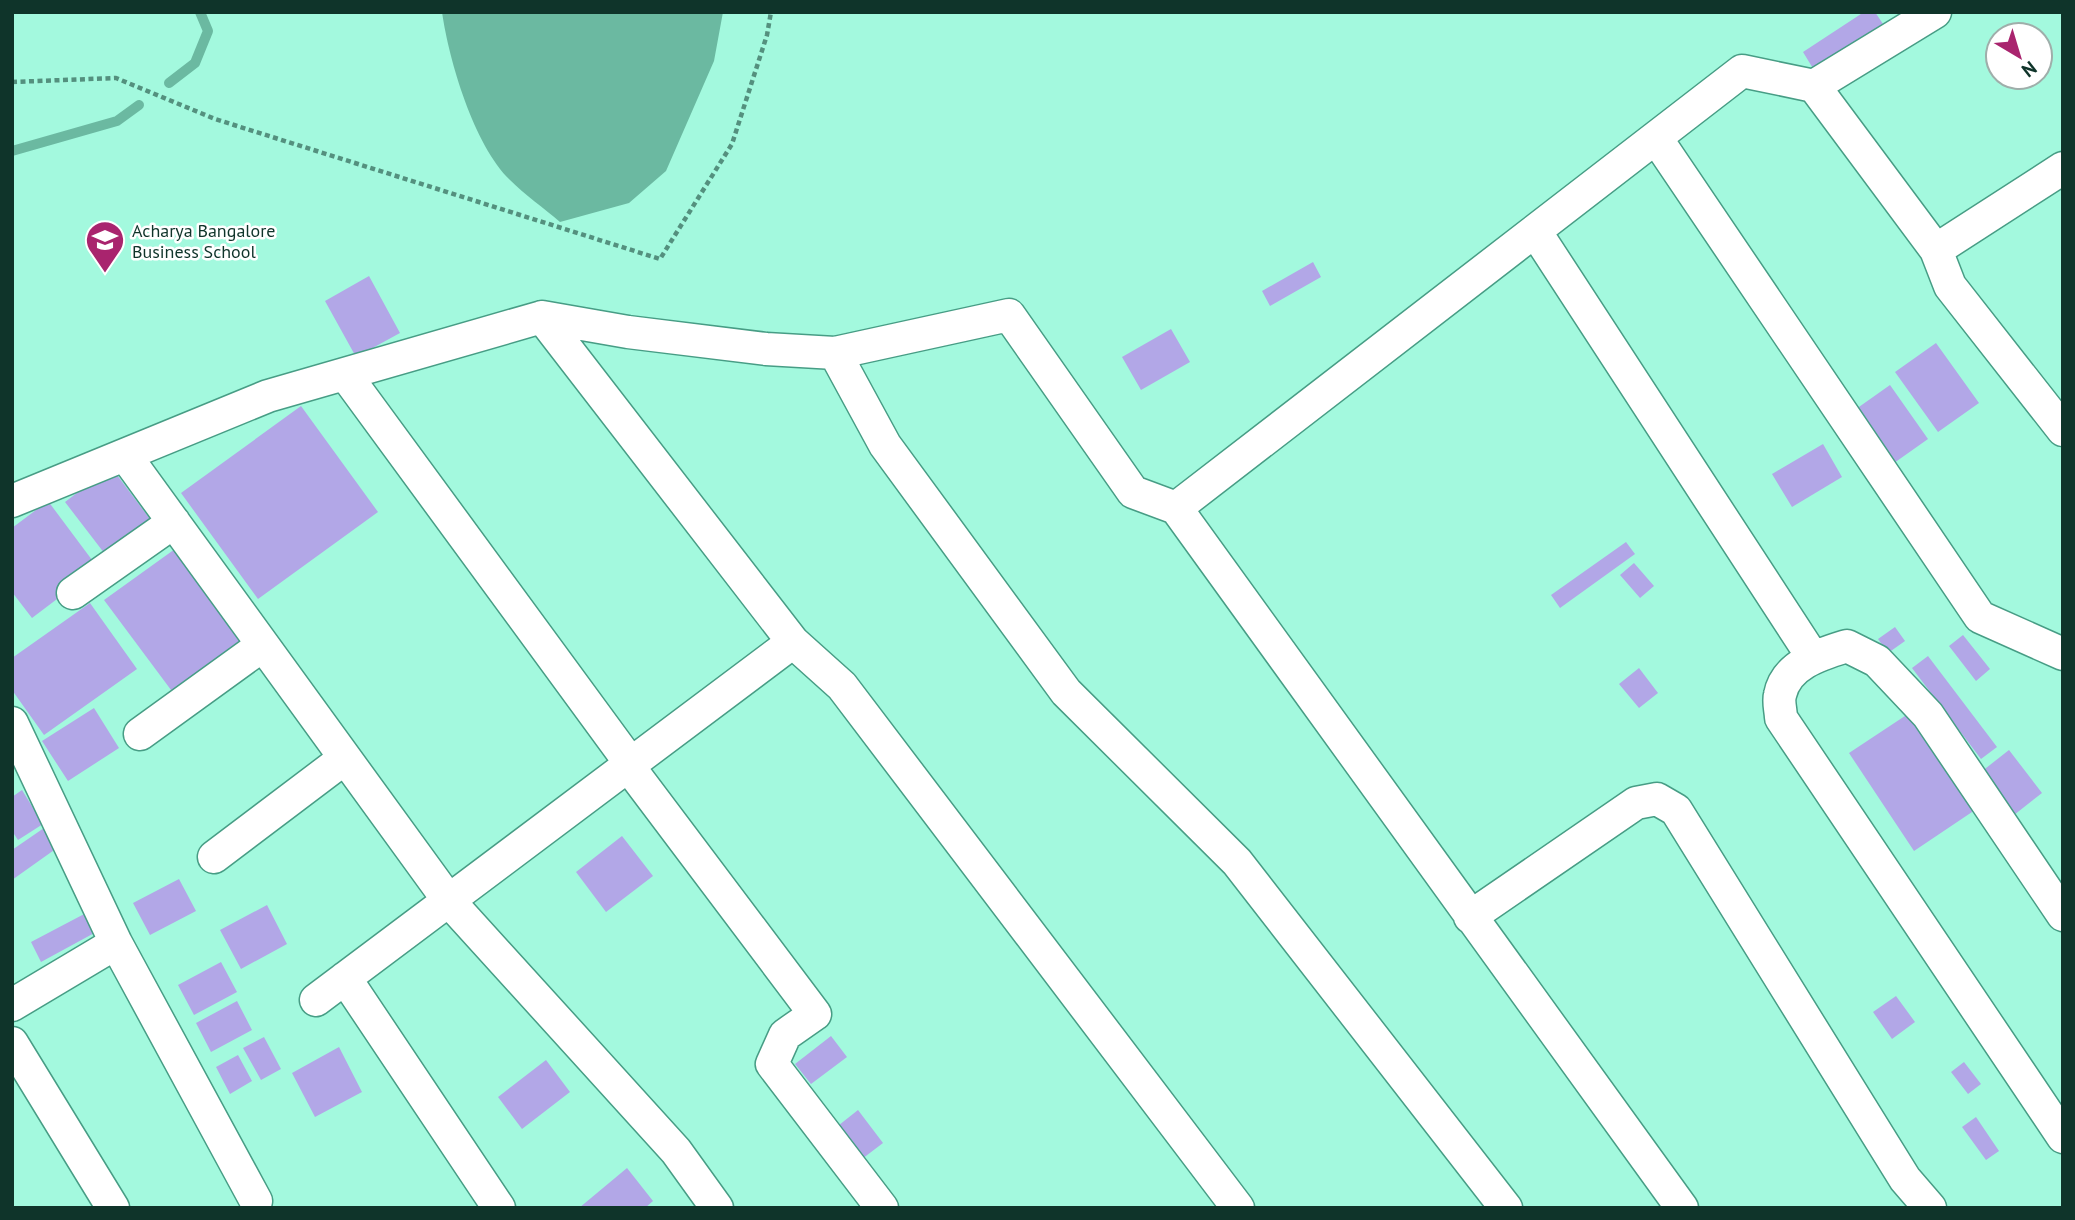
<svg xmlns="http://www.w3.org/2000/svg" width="2075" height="1220" font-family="'PT Sans',sans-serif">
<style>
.water{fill:#6bb9a1}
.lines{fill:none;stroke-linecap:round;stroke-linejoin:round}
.stream{stroke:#6bb9a1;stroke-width:10}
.building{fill:#b2a7e7}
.street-casing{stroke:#479d85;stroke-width:35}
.path{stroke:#54907e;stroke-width:4.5;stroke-dasharray:5 3.5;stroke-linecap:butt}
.street{stroke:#fff;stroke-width:32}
.labels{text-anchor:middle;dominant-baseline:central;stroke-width:5;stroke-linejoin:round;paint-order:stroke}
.poi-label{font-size:18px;fill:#0f342a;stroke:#fff;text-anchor:start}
</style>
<rect width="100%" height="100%" fill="#a3f9de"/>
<!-- water -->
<path class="water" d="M 442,12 L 723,12 L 714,61 L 666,171 L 629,203 L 560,222 C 544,208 525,195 510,180 C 474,145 449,61 442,12 Z"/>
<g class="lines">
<!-- stream -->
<path class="stream" d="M 169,83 L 195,63 L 208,31 L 200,12
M 12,151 L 117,121 L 139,105"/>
</g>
<!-- building -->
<path class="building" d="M 1864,12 L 1875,12 L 1883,24 L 1814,70 L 1803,52 Z
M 1313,262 L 1321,277 L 1270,306 L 1262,291 Z
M 369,276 L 400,333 L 356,357 L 325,301 Z
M 1171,329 L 1190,362 L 1141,390 L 1122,357 Z
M 1936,343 L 1979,403 L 1938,432 L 1895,372 Z
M 1890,385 L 1928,439 L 1887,468 L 1849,414 Z
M 301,406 L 378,512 L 258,599 L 181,493 Z
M 1823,444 L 1842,477 L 1792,507 L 1772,474 Z
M 111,467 L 153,523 L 108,558 L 65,502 Z
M 48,501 L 98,568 L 32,618 L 12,592 L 12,528 Z
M 1626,542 L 1635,554 L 1560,608 L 1551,595 Z
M 175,549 L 246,646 L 177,698 L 104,600 Z
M 1634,563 L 1654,586 L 1640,598 L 1620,575 Z
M 90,603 L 137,669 L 44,735 L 12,690 L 12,658 Z
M 1895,627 L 1905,641 L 1888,653 L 1878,639 Z
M 1963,635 L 1990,669 L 1976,681 L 1949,646 Z
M 1928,656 L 1997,747 L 1981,759 L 1912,668 Z
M 1639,668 L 1658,693 L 1639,708 L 1619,684 Z
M 94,708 L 119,748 L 68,781 L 42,741 Z
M 1914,710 L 1978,808 L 1914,851 L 1849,753 Z
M 2009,750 L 2042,793 L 2014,815 L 1981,772 Z
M 22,790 L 43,824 L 18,840 L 12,831 L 12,797 Z
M 44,828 L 57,848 L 12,880 L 12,850 Z
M 622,836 L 653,876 L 606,912 L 576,872 Z
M 179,879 L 196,911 L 150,935 L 133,903 Z
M 267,905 L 287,944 L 241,969 L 220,930 Z
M 88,912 L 98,931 L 41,962 L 31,942 Z
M 221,962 L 237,992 L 194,1015 L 178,985 Z
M 1896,996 L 1915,1022 L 1892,1039 L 1873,1012 Z
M 237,1001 L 252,1030 L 211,1052 L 196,1023 Z
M 831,1036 L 847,1057 L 811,1084 L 795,1064 Z
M 264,1037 L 281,1069 L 261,1080 L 243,1048 Z
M 339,1047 L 362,1092 L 315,1117 L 292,1073 Z
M 238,1055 L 252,1081 L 230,1094 L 216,1067 Z
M 546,1060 L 570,1092 L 522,1129 L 498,1097 Z
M 1964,1062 L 1981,1084 L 1968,1094 L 1951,1072 Z
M 858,1110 L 883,1143 L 854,1165 L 829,1133 Z
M 1976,1117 L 1999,1151 L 1986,1160 L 1962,1127 Z
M 627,1168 L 653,1201 L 645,1208 L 579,1208 Z"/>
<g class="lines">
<!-- street casing -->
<g class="street-casing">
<path id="street" d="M 1814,86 L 1936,250 L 1950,286 L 2063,430
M 1656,138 L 1980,617 L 2063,654
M 1535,231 L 1812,656
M 1936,250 L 2063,168
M 835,353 L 885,445 L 1066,692 L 1237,862 L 1506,1208
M 345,374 L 631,764 L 629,767 L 815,1014 L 785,1035 L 772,1064 L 882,1208
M 125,455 L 449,901 L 676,1151 L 717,1208
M 12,501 L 268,396 L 542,317 L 628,332 L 766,349 L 835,353 L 1009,315 L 1133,492 L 1176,508
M 73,593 L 174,522
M 793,642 L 842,686 L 1238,1208
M 12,723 L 116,943
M 140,734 L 263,645
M 214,857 L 345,758
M 2063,915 L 1928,715 L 1877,661 L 1847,646 C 1821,654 1786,664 1780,695 C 1778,702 1781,711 1781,718 L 2063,1137
M 1470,917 L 1636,803 L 1657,799 L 1676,810 L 1905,1179 L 1930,1208
M 345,978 L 499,1208
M 316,1000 L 793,642 L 542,317
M 12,1005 L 116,943 L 256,1201
M 12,1043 L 113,1208
M 1682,1208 L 1176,508 L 1742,71 L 1814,86 L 1935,12"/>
</g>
<!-- path -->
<path class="path" d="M 12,82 L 116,78 L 215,119 L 660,259 L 732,144 L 767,35 L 771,12"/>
<!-- street -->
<use href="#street" class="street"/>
</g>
<!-- icons -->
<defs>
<g id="university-pin" transform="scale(2.0125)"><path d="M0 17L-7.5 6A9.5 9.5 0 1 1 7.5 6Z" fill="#a9246e" stroke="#fff"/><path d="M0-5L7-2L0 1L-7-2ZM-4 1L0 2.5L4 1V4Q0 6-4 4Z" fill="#fff"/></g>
</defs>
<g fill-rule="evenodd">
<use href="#university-pin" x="105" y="240"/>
</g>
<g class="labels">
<!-- poi labels -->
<g class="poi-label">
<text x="132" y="230">Acharya Bangalore<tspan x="132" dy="21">Business School</tspan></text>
</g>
</g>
<!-- border -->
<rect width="2075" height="1220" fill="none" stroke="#0f342a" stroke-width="28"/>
<!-- north arrow -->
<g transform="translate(2019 56) rotate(142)"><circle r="33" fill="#ffffff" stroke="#9faeaa" stroke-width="2"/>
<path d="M0-5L12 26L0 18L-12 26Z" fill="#a9246e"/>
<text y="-10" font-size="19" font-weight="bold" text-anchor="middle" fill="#0f342a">N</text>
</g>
</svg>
